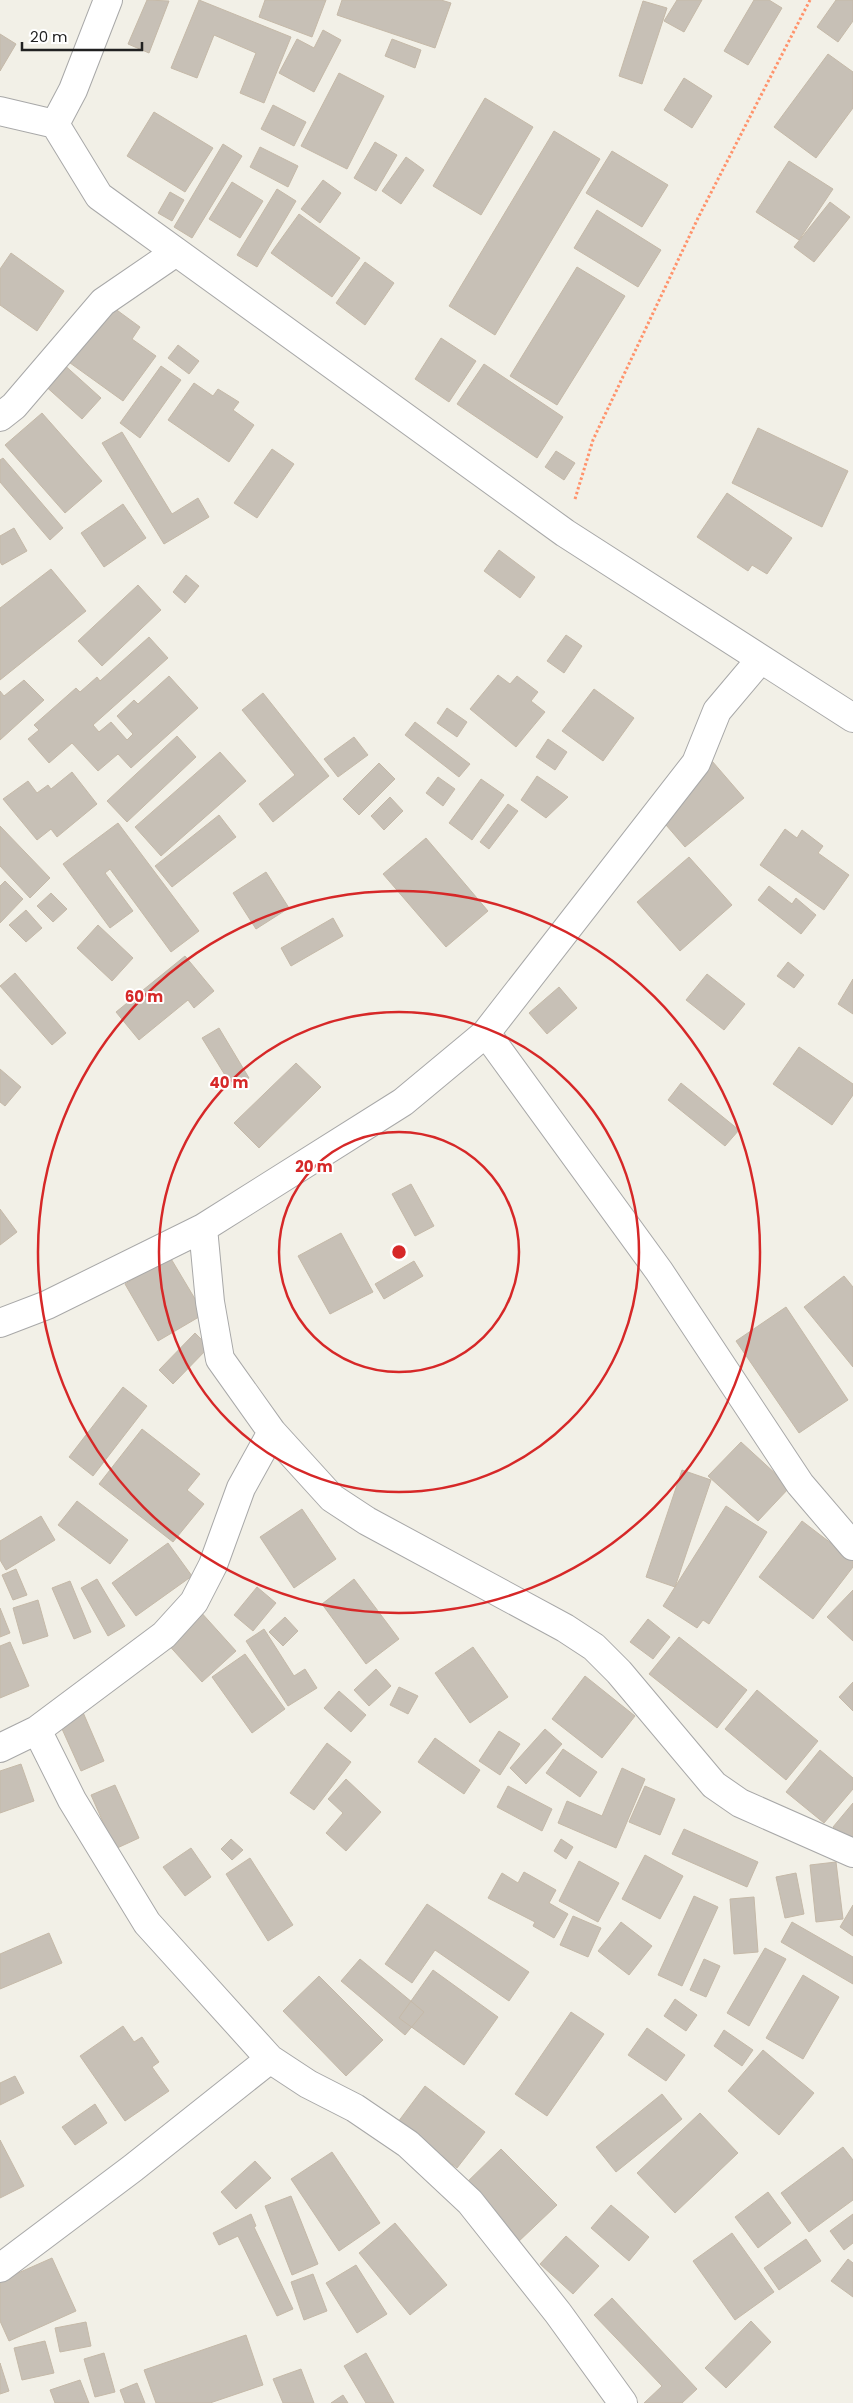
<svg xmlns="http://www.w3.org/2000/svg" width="853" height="2403" font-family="Poppins,sans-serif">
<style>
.building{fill:#c7c0b6;stroke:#c5b9a8}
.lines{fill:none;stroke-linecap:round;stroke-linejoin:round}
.minor-casing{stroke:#a8a8a8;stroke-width:30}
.path{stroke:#ff926b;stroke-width:3;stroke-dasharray:2.5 2.5;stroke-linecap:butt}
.minor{stroke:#fff;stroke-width:28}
.ring{fill:none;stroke:#d62828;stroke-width:2.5}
.centre{fill:#d62828;stroke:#fff;stroke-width:2.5}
.ring-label{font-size:15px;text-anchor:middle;font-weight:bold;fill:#d62828;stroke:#fff;stroke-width:4;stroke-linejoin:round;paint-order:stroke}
</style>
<rect width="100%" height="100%" fill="#f2f0e7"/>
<!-- building -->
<path class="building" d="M 147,0 L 169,1 L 149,53 L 128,44 Z
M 199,0 L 291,37 L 264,103 L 240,93 L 256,53 L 214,35 L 197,78 L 171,68 Z
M 265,0 L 326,0 L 312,37 L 259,17 Z
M 342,0 L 441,0 L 451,3 L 435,48 L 337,15 Z
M 677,0 L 702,0 L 684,32 L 664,21 Z
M 754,0 L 769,0 L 782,8 L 748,65 L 724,51 Z
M 836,0 L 853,0 L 853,21 L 838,42 L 817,27 Z
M 643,1 L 667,8 L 642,84 L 619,76 Z
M 323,30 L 341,40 L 314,92 L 279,73 L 297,39 L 314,48 Z
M 0,34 L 16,44 L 0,71 Z
M 392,39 L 421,50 L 415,68 L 385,56 Z
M 828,54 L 853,72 L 853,108 L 816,158 L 774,127 Z
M 339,73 L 384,96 L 347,169 L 301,146 Z
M 684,78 L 712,96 L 692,128 L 664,110 Z
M 485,98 L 533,127 L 481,215 L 433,186 Z
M 273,105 L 306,122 L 294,146 L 261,129 Z
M 154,112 L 213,148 L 185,192 L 127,156 Z
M 554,131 L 600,159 L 495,335 L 449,306 Z
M 375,142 L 397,155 L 376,191 L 354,178 Z
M 223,144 L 242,156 L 192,238 L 174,227 Z
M 260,147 L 298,166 L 288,187 L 250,167 Z
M 612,151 L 668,185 L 642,227 L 586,193 Z
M 406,157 L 424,170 L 401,204 L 382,191 Z
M 789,161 L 833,189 L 799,240 L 756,212 Z
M 323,180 L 341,193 L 320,223 L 301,209 Z
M 232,182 L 263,201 L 240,238 L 209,219 Z
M 277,189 L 296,201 L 257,267 L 237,255 Z
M 170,192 L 184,200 L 172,221 L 158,213 Z
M 830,202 L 850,217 L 814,262 L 794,247 Z
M 597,210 L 661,250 L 638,287 L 574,248 Z
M 299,214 L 360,258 L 332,297 L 271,253 Z
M 11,253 L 64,291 L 37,331 L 0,305 L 0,269 Z
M 365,262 L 394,283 L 365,325 L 336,303 Z
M 577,267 L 625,296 L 557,405 L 510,376 Z
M 114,308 L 140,327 L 132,339 L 156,356 L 123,401 L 59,355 L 93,309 L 106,320 Z
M 441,338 L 476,361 L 449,402 L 415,379 Z
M 178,345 L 199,361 L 189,374 L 168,358 Z
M 61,362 L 101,398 L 82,419 L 42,383 Z
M 484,364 L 563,417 L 537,458 L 457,404 Z
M 161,366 L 181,380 L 140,438 L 120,423 Z
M 194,383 L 213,396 L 218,389 L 239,402 L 233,410 L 254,425 L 229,462 L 168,420 Z
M 42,413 L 102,481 L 65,513 L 5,445 Z
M 758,428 L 848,471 L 822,527 L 732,483 Z
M 122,432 L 172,514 L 198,498 L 209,517 L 164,544 L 102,443 Z
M 272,449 L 294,464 L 257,518 L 234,503 Z
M 556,451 L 575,463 L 564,480 L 545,467 Z
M 3,458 L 63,528 L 50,540 L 0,482 L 0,460 Z
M 727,493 L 792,538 L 767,574 L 752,565 L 748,571 L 697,537 Z
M 123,504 L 146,538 L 104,567 L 81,533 Z
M 14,528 L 27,551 L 2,565 L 0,562 L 0,536 Z
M 499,550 L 535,577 L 520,598 L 484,571 Z
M 51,569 L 86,611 L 0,680 L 0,608 Z
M 186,575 L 199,586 L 185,603 L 173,592 Z
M 138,585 L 161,610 L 102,666 L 78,641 Z
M 566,635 L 582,646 L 564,673 L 547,661 Z
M 149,637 L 168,658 L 93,725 L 99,732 L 111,722 L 127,740 L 133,734 L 117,716 L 134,700 L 138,704 L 169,676 L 198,708 L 131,768 L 118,754 L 98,771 L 72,743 L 49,763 L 28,739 L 39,730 L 34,725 L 76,688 L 80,692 L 97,677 L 100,681 Z
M 498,675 L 510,684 L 517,676 L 538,692 L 531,701 L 545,712 L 516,747 L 470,709 Z
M 24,680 L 44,700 L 0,740 L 0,691 L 4,696 Z
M 594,689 L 634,718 L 603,761 L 562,731 Z
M 263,693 L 329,776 L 273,822 L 259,804 L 295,775 L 242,710 Z
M 447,708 L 467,722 L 457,737 L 437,723 Z
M 415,722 L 470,764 L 459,777 L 405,735 Z
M 177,736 L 196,757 L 127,822 L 107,801 Z
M 354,737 L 368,755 L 338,777 L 324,759 Z
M 548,739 L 567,752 L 555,770 L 536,757 Z
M 220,752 L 246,781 L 161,856 L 135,827 Z
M 712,761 L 744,798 L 685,847 L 654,811 Z
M 379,763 L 395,779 L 359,815 L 343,799 Z
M 72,772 L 97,804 L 57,837 L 51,829 L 37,840 L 3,799 L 28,781 L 37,793 L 48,785 L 51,789 Z
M 537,776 L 568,797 L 546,818 L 521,800 Z
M 438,777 L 455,789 L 443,806 L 426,793 Z
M 481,779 L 504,795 L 472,840 L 449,823 Z
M 390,797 L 403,811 L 384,830 L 371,816 Z
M 508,804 L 518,811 L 489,849 L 480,842 Z
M 219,815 L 236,837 L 172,887 L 155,866 Z
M 118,823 L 199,931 L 171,952 L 110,869 L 105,873 L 133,911 L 110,928 L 63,864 Z
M 0,826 L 50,878 L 30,898 L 0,866 Z
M 785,829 L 797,838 L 802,830 L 823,846 L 818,853 L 849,875 L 824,910 L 760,865 Z
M 426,838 L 488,911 L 446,947 L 383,874 Z
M 689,857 L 732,905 L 680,951 L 637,902 Z
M 266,872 L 289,908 L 256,929 L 233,893 Z
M 5,881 L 23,899 L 0,923 L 0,886 Z
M 769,886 L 792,904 L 796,898 L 816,915 L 801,934 L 758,900 Z
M 51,893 L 67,909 L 53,922 L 37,906 Z
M 26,910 L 42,928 L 26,942 L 9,925 Z
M 333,918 L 343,936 L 291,966 L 281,948 Z
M 98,925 L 133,958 L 112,981 L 77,948 Z
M 185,956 L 214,991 L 194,1008 L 188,1000 L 139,1040 L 116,1012 Z
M 788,962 L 804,975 L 794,988 L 777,976 Z
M 15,973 L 66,1033 L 52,1045 L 0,986 Z
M 707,974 L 745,1004 L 724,1030 L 686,1000 Z
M 853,979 L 853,1014 L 838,1004 Z
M 559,987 L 577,1008 L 547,1034 L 529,1013 Z
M 219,1028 L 249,1078 L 233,1088 L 202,1038 Z
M 799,1047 L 853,1084 L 853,1095 L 832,1125 L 773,1084 Z
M 296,1063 L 321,1087 L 259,1148 L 234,1123 Z
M 0,1069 L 21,1087 L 5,1106 L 0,1102 Z
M 681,1083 L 739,1130 L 725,1146 L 668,1100 Z
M 411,1184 L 434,1226 L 415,1236 L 392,1194 Z
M 0,1209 L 17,1232 L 0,1245 Z
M 341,1233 L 373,1292 L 330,1314 L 298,1256 Z
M 170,1257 L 204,1314 L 158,1341 L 125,1284 Z
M 414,1261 L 423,1276 L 384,1299 L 375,1284 Z
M 844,1276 L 853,1287 L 853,1367 L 804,1307 Z
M 786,1307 L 848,1400 L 799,1433 L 736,1341 Z
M 195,1333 L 209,1347 L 173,1384 L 159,1370 Z
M 123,1387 L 147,1406 L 93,1476 L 69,1457 Z
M 142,1429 L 200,1474 L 187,1490 L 204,1504 L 173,1542 L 99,1484 Z
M 741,1442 L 790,1487 L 758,1521 L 708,1476 Z
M 682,1470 L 711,1480 L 675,1587 L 646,1577 Z
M 77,1501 L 128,1540 L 110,1564 L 58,1525 Z
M 726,1506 L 767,1532 L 709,1624 L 703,1620 L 697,1628 L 663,1606 Z
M 302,1509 L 336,1559 L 294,1588 L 260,1537 Z
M 41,1516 L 55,1540 L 6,1570 L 0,1560 L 0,1541 Z
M 802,1521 L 853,1560 L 853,1567 L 813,1619 L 759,1577 Z
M 168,1543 L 192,1576 L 136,1616 L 112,1583 Z
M 16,1569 L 27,1595 L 13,1600 L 2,1575 Z
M 97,1579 L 125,1626 L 108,1636 L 81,1588 Z
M 354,1579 L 399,1639 L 366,1664 L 322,1604 Z
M 70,1581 L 91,1632 L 74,1639 L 52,1588 Z
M 257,1587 L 276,1603 L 253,1631 L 234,1615 Z
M 853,1590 L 853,1641 L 827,1617 Z
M 38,1600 L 48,1636 L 23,1644 L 13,1608 Z
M 0,1608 L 10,1633 L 0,1637 Z
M 199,1610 L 236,1651 L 202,1682 L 165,1641 Z
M 285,1617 L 298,1631 L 283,1646 L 269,1632 Z
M 648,1619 L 670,1637 L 653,1659 L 630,1642 Z
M 264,1629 L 294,1676 L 305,1669 L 317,1688 L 288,1706 L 246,1641 Z
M 679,1637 L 747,1690 L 717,1728 L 649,1674 Z
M 10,1642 L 29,1686 L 0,1698 L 0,1646 Z
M 473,1647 L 508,1697 L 470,1723 L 435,1673 Z
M 245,1654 L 285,1709 L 252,1733 L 212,1677 Z
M 376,1669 L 391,1686 L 369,1706 L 354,1690 Z
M 585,1676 L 635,1716 L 602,1758 L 552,1719 Z
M 853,1682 L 853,1711 L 839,1697 Z
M 399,1687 L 418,1696 L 408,1714 L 390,1705 Z
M 757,1690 L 818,1741 L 786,1780 L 725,1729 Z
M 339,1691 L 366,1715 L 351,1732 L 324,1708 Z
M 82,1710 L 104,1761 L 81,1771 L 58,1720 Z
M 545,1729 L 562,1744 L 526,1784 L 510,1768 Z
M 499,1731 L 520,1744 L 500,1775 L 479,1761 Z
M 435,1738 L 480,1770 L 464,1794 L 418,1762 Z
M 327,1743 L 351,1762 L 314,1810 L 290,1793 Z
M 563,1749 L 597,1772 L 580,1797 L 546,1773 Z
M 820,1750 L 853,1778 L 853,1789 L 824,1823 L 786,1792 Z
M 21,1764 L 34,1801 L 0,1813 L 0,1771 Z
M 622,1768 L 645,1779 L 616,1848 L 558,1823 L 567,1801 L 602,1816 Z
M 346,1779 L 381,1812 L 346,1851 L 326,1833 L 343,1813 L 328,1799 Z
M 115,1785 L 139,1838 L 115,1849 L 91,1795 Z
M 508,1786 L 552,1809 L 542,1831 L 497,1807 Z
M 645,1786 L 675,1799 L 660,1835 L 629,1822 Z
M 853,1803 L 853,1837 L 850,1840 L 833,1827 Z
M 684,1829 L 758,1862 L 747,1887 L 672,1854 Z
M 231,1839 L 243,1850 L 232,1860 L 221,1849 Z
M 561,1839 L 573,1847 L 566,1859 L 554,1851 Z
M 191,1848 L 211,1877 L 185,1896 L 163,1867 Z
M 645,1855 L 683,1876 L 660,1919 L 622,1899 Z
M 250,1858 L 293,1925 L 268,1941 L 226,1874 Z
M 579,1861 L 619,1883 L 598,1922 L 559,1901 Z
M 836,1862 L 843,1919 L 816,1922 L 810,1865 Z
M 524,1872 L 556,1890 L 549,1903 L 568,1914 L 554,1938 L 533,1926 L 535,1922 L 488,1898 L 502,1873 L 518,1883 Z
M 796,1873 L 804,1914 L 785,1918 L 776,1877 Z
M 694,1896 L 718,1907 L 682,1986 L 658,1975 Z
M 754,1897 L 758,1952 L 734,1954 L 730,1899 Z
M 427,1904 L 529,1972 L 509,2001 L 435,1950 L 412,1983 L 385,1964 Z
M 853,1905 L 853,1936 L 840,1927 Z
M 573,1916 L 601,1928 L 588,1957 L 560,1945 Z
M 621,1922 L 652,1946 L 629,1975 L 598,1951 Z
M 792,1922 L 853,1957 L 853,1984 L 781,1942 Z
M 49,1933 L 62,1963 L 0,1989 L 0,1954 Z
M 765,1948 L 786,1959 L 749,2026 L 727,2013 Z
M 360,1959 L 424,2012 L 405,2035 L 341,1981 Z
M 704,1959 L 720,1966 L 706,1997 L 690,1990 Z
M 433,1970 L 498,2017 L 464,2065 L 399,2018 Z
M 803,1975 L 839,1997 L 803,2059 L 766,2038 Z
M 319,1976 L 383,2040 L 346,2076 L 283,2011 Z
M 675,1999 L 697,2015 L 686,2031 L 664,2016 Z
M 571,2012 L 604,2034 L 547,2116 L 515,2094 Z
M 123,2026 L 134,2042 L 142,2037 L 159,2062 L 152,2067 L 169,2091 L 125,2121 L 80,2056 Z
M 647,2028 L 685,2055 L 666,2081 L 628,2055 Z
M 724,2030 L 753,2050 L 742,2066 L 714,2046 Z
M 763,2050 L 814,2093 L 779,2135 L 728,2091 Z
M 15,2076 L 24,2093 L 0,2105 L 0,2083 Z
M 425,2086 L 485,2132 L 457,2168 L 398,2122 Z
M 662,2094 L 682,2119 L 616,2172 L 596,2147 Z
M 95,2104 L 107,2123 L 75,2145 L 62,2127 Z
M 700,2113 L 738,2153 L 675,2213 L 637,2173 Z
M 0,2140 L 24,2186 L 0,2198 Z
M 843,2147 L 853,2160 L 853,2200 L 809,2232 L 781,2193 Z
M 501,2149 L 557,2205 L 516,2244 L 461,2188 Z
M 332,2152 L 380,2223 L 339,2251 L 291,2179 Z
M 255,2161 L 271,2178 L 236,2209 L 221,2192 Z
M 768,2192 L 791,2223 L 758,2248 L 735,2217 Z
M 291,2196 L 318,2264 L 292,2275 L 265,2206 Z
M 611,2205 L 649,2237 L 629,2261 L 591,2228 Z
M 251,2214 L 256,2226 L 254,2227 L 293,2309 L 277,2316 L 238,2236 L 219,2245 L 213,2233 Z
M 853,2214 L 853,2243 L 844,2250 L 830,2231 Z
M 395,2223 L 447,2285 L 410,2315 L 359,2253 Z
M 732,2233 L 774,2292 L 735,2320 L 693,2261 Z
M 566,2236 L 599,2266 L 573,2294 L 540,2264 Z
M 806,2239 L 821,2261 L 779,2290 L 764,2268 Z
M 52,2258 L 76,2311 L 9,2341 L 0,2321 L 0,2281 Z
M 848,2259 L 853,2263 L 853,2297 L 831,2281 Z
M 356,2265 L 387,2314 L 357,2333 L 326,2283 Z
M 313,2274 L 327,2311 L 304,2320 L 291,2282 Z
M 612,2298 L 697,2389 L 682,2403 L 644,2403 L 662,2386 L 594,2315 Z
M 751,2321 L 771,2342 L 726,2388 L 705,2368 Z
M 86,2322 L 91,2346 L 60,2352 L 55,2328 Z
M 246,2335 L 263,2385 L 210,2403 L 156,2403 L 144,2370 Z
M 45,2341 L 54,2373 L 22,2380 L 14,2348 Z
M 104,2353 L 115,2392 L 95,2397 L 84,2359 Z
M 366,2353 L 394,2403 L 366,2403 L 344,2366 Z
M 0,2363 L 9,2391 L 0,2394 Z
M 301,2369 L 314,2403 L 283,2403 L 273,2379 Z
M 80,2380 L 89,2403 L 55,2403 L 50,2390 Z
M 137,2383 L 145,2403 L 125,2403 L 120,2390 Z
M 343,2395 L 348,2403 L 331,2403 Z"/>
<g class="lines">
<!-- minor casing -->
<g class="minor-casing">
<path id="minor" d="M 108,0 L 73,90 L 55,124 L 99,196 L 565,533 L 853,718
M 0,111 L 55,124
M 0,417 L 14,406 L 103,302 L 176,252
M 486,1033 L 659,1271 L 800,1484 L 853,1546
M 0,1323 L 47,1305 L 203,1228
M 272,1432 L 332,1498 L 367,1521 L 565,1628 L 594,1647 L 619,1672 L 714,1785 L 740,1803 L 853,1853
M 37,1730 L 72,1800 L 147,1923 L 270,2059
M 0,1748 L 37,1730 L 164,1635 L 194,1602 L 213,1565 L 241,1488 L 272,1432 L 220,1359 L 210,1302 L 203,1228 L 403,1102 L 486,1033 L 696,763 L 717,711 L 760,660
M 0,2268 L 133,2168 L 270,2059 L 308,2084 L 355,2108 L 408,2144 L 470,2202 L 558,2313 L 623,2403"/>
</g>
<!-- path -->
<path class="path" d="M 575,499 L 593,440 L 698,218 L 810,0"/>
<!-- minor -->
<use href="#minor" class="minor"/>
</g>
<!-- distance rings -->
<g class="ring">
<circle cx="399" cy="1252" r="120"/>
<circle cx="399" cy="1252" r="240"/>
<circle cx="399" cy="1252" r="361"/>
</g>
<circle cx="399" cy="1252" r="8" class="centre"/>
<g class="ring-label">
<text x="144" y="1002">60 m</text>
<text x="229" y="1088">40 m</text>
<text x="314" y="1172">20 m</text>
</g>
<!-- scale -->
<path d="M22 42v8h120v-8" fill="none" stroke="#212121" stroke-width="2.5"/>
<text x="30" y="42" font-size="15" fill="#212121" stroke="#ffffff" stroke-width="4" paint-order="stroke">20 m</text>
</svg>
